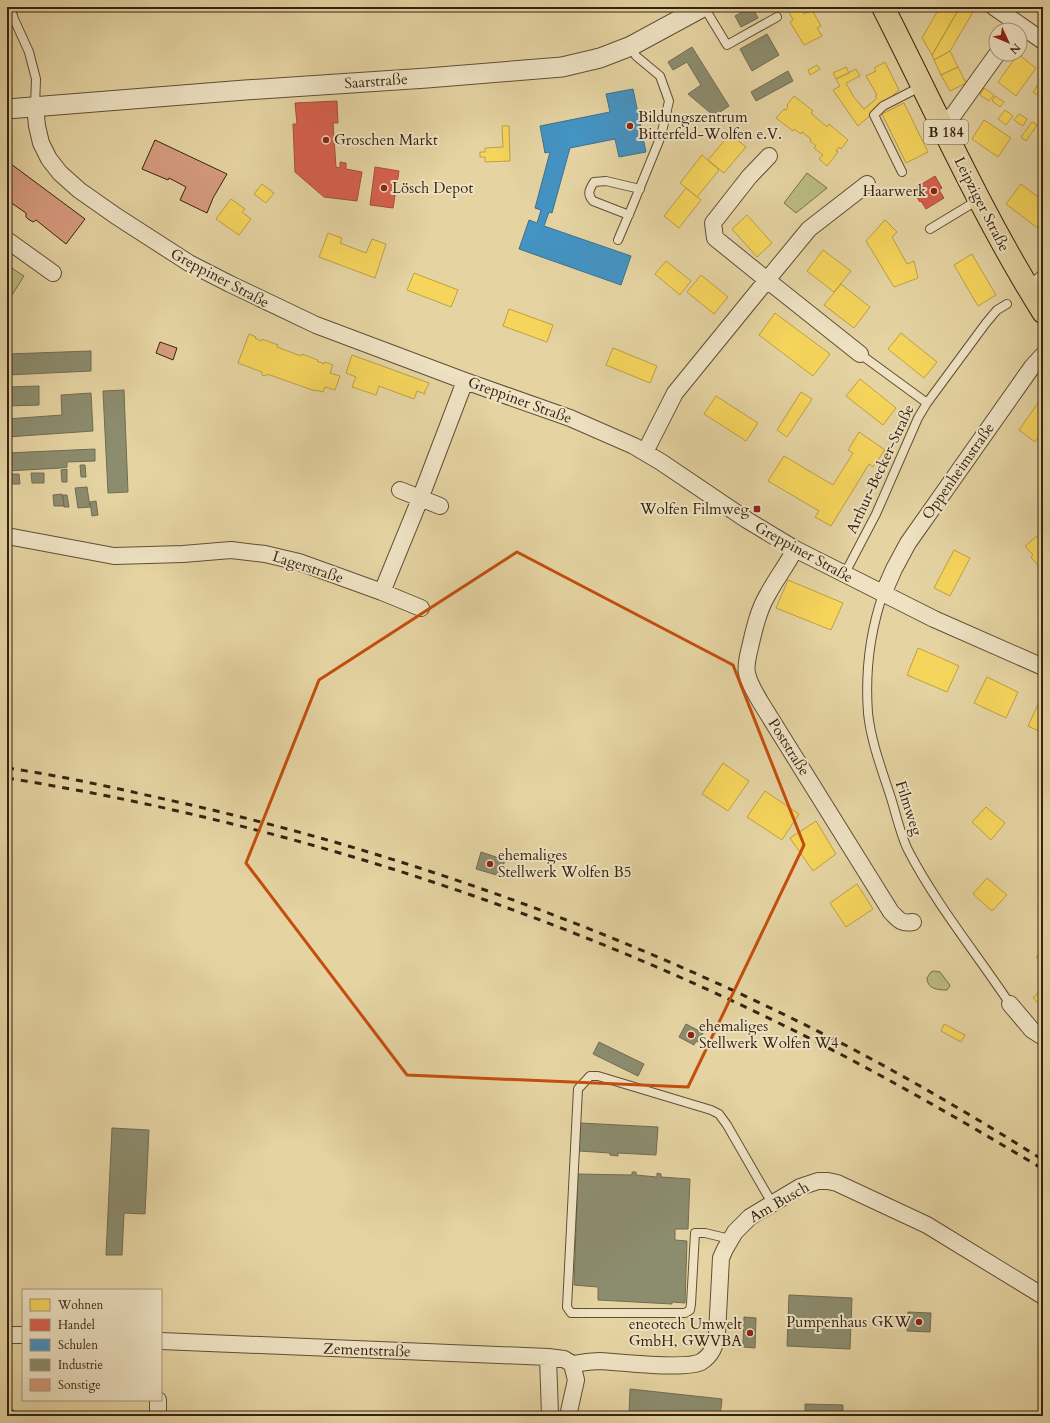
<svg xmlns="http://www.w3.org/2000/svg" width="1050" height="1423" font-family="Cardo,serif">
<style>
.green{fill:#babb81;stroke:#786f48}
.homes{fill:#f6d55c;stroke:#bca045}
.shops{fill:#d6604d;stroke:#a64e3b}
.schools{fill:#4393c3;stroke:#3f718d}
.industry{fill:#8c8c6e;stroke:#726c52}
.building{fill:#d69b7f;stroke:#352310}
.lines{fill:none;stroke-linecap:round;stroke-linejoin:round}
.service-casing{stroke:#614f34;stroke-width:10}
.minor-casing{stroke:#614f34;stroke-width:18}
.tertiary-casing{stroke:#614f34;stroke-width:21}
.primary-casing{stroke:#352310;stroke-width:24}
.service{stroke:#eee2c3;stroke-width:8}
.minor{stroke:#eee2c3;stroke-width:16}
.tertiary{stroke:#eee2c3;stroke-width:19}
.primary{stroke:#e5d3a2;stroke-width:22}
.rail{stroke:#352310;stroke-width:3;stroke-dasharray:7 7;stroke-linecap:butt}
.marked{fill:none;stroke:#c44e0d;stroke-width:3;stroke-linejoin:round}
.poi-dot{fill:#8f2418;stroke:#eee2c3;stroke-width:1.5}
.labels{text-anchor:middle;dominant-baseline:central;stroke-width:4;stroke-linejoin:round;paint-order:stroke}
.shield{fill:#eee2c3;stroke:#6c5c46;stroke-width:1}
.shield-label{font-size:14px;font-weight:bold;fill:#352310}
.street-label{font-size:15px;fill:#352310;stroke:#eee2c3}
.poi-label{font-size:15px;fill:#352310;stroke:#eee2c3;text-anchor:start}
</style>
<rect width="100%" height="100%" fill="#e5d3a2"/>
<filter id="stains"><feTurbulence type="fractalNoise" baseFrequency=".005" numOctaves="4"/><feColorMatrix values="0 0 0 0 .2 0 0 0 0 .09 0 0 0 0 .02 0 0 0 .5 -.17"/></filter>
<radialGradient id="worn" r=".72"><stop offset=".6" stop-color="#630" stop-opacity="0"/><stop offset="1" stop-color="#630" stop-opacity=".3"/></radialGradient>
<!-- green -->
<path class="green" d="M 807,173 L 827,188 L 796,213 L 784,203 Z
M 7,265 L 24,276 L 12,295 L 7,292 Z
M 934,971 L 940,972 L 949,984 L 950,986 L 947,990 C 938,990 927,989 927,978 L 931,972 Z"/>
<!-- homes -->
<path class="homes" d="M 799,7 L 804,14 L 812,10 L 821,26 L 817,28 L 822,36 L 804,45 L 790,22 L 793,20 L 789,12 Z
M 940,7 L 960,7 L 932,55 L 922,38 Z
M 960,7 L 965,7 L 973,12 L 950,51 L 934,60 L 932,55 Z
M 950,51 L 958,67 L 941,75 L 934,60 Z
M 1018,54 L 1036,68 L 1016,96 L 998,82 Z
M 885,62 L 899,90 L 858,126 L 833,90 L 840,86 L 836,79 L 856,69 L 860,76 L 846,83 L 853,96 L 864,109 L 877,98 L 875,96 L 877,95 L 866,76 L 876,71 L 874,68 Z
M 817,65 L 820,69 L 810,75 L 808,70 Z
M 846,67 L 849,73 L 836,79 L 833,73 Z
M 958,67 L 966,83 L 950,91 L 941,75 Z
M 1041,80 L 1043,81 L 1043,99 L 1033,92 Z
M 984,88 L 994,95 L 989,101 L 980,95 Z
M 794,96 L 813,111 L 811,113 L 827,127 L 829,124 L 848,140 L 841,149 L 839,147 L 836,151 L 838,152 L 827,166 L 819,159 L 823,155 L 814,148 L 816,146 L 810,141 L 811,139 L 802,132 L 801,134 L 794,129 L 793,131 L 776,118 L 784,109 L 786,110 L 788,106 L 787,105 Z
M 995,96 L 1004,102 L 1000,107 L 992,101 Z
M 904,103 L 928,152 L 906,163 L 882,114 Z
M 1005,110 L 1013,116 L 1006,125 L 998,119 Z
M 1019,114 L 1027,119 L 1023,126 L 1014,120 Z
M 984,120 L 1011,138 L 998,157 L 972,139 Z
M 1032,122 L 1037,125 L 1026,141 L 1021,137 Z
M 502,126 L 509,126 L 510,161 L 485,162 L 485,157 L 480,157 L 480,152 L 485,152 L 485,148 L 503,147 Z
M 730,134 L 746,147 L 724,173 L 708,160 Z
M 702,155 L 719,170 L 697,197 L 680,183 Z
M 262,184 L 274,193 L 266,203 L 254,194 Z
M 1021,184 L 1043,201 L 1043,232 L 1006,204 Z
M 686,188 L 701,200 L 679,228 L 664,216 Z
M 231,199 L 245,209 L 242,212 L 251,219 L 239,235 L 216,219 Z
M 747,215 L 772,243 L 757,257 L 732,229 Z
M 885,220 L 897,232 L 892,237 L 907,264 L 914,261 L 918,278 L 894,287 L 866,241 Z
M 328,233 L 342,238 L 340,243 L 366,253 L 372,239 L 386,244 L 375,278 L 319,257 Z
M 823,250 L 851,271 L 834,292 L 807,271 Z
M 972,254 L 996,295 L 978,306 L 954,265 Z
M 666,261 L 691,281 L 680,295 L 655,274 Z
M 414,273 L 458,290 L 451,307 L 407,290 Z
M 701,275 L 728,297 L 714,314 L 687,292 Z
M 841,284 L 870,307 L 854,328 L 824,305 Z
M 509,309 L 553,325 L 547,342 L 503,326 Z
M 775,313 L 830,354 L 813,376 L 759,335 Z
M 901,333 L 937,362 L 924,378 L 888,349 Z
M 249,334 L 256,337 L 255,338 L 261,341 L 262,339 L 278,345 L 277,347 L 301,356 L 302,354 L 318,360 L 317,361 L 324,364 L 325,362 L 333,365 L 330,373 L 340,376 L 335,390 L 325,387 L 323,392 L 315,390 L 315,391 L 267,374 L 266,376 L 262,375 L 262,372 L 238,363 Z
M 613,348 L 657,366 L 650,383 L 606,365 Z
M 352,355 L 429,383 L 427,388 L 425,390 L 425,394 L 417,391 L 414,399 L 379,386 L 376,395 L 352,387 L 356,377 L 346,373 Z
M 860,379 L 896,408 L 883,425 L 846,396 Z
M 801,392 L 812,399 L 787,437 L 777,430 Z
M 716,396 L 758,423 L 746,441 L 704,414 Z
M 1043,396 L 1043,431 L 1035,442 L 1019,430 Z
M 859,432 L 885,450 L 873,467 L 869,464 L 831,526 L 815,517 L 819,511 L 768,481 L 784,456 L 833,485 L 853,453 L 848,450 Z
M 1043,531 L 1043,567 L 1041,569 L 1031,557 L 1033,555 L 1025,546 Z
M 954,550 L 970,558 L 950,596 L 934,588 Z
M 788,580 L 843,603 L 831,630 L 776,608 Z
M 918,648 L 959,666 L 947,692 L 907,675 Z
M 987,677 L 1018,692 L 1006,718 L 974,703 Z
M 1040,700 L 1043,702 L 1043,733 L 1028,726 Z
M 723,763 L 749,781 L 728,811 L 702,794 Z
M 765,791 L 799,814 L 782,840 L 747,817 Z
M 986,807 L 1005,823 L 991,840 L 972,822 Z
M 816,821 L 836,854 L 813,871 L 790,838 Z
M 1041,845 L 1043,846 L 1043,853 L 1039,851 Z
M 987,878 L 1007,895 L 992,911 L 973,894 Z
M 857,884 L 873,909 L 846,927 L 830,903 Z
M 1043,950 L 1043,963 L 1036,957 Z
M 1042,988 L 1043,988 L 1043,1007 L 1033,998 Z
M 944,1024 L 965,1035 L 961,1042 L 941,1031 Z"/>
<!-- shops -->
<path class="shops" d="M 337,101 L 338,123 L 333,123 L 336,167 L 340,168 L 340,162 L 346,163 L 346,169 L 362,172 L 357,201 L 324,197 L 295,172 L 293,124 L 297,124 L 295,103 Z
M 375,167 L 399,171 L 393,208 L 370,205 Z
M 935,176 L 942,188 L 939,190 L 944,198 L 926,209 L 921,201 L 920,202 L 912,190 Z"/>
<!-- schools -->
<path class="schools" d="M 633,89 L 646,152 L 619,157 L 615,139 L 570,148 L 552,213 L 549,212 L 544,226 L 631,256 L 621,285 L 519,249 L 529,220 L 537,223 L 541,210 L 535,208 L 550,152 L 545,153 L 540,126 L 610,112 L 606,94 Z"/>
<!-- industry -->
<path class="industry" d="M 752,7 L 758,18 L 741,27 L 735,16 Z
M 767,34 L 779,55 L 752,71 L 740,49 Z
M 692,47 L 729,106 L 714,116 L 688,94 L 701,85 L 687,62 L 673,70 L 668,62 Z
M 788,71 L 793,81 L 756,101 L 751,92 Z
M 91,351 L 91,371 L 7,375 L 7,354 Z
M 39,386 L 39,405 L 7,406 L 7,387 Z
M 124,390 L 128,492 L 108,493 L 103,391 Z
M 91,393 L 93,431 L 7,437 L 7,419 L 62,415 L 61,395 Z
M 95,449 L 95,461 L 67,462 L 67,467 L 61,468 L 7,471 L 7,453 Z
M 80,465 L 85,465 L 86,477 L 81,477 Z
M 67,469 L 67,482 L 62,482 L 61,470 Z
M 31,473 L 44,473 L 44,483 L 32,483 Z
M 7,474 L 19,474 L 20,484 L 7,484 Z
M 87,487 L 90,507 L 78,508 L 75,488 Z
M 62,494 L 64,506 L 54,506 L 53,495 Z
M 63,495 L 67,495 L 69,507 L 64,507 Z
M 96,501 L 98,515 L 92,516 L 90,502 Z
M 481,852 L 505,860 L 500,876 L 476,869 Z
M 686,1024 L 703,1033 L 698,1042 L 696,1041 L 694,1045 L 679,1037 Z
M 599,1042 L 644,1064 L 638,1076 L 593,1054 Z
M 580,1123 L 658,1127 L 656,1155 L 618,1153 L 618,1156 L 610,1155 L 610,1153 L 579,1151 Z
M 112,1128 L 149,1130 L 145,1214 L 124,1213 L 122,1255 L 106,1255 Z
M 632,1172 L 636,1172 L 636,1175 L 657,1177 L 657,1173 L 661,1174 L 661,1177 L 690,1179 L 688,1229 L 675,1229 L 675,1240 L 687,1241 L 685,1303 L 672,1302 L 672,1304 L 598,1300 L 598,1287 L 574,1285 L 578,1174 L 632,1175 Z
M 789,1295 L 852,1298 L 850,1349 L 787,1346 Z
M 908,1312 L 931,1313 L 930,1332 L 907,1331 Z
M 744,1317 L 756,1318 L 755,1348 L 743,1347 Z
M 630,1389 L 722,1399 L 720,1416 L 629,1416 Z
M 805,1404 L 843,1405 L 843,1416 L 805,1416 Z
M 7,1409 L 14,1410 L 14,1416 L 7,1416 Z"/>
<!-- building -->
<path class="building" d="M 155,140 L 227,174 L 213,198 L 207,213 L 180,200 L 186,187 L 169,178 L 168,180 L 142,169 Z
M 7,161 L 85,219 L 66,244 L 36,220 L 33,222 L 28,219 L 26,217 L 26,213 L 7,200 Z
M 160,342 L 177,348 L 173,360 L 156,353 Z"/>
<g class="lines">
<!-- service casing -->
<g class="service-casing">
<path id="service" d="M 10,7 L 14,19
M 704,7 L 727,45 L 777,17
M 7,19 L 14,19 L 29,52 L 36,79 L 35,106
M 902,172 L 874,115 L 883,106 L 922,86
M 629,215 L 593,201 C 587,194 589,190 594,182 L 606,181 L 640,189
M 930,229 L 978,200
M 618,240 L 632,207 L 661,136 L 669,101 L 660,76 L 636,56 L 631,46
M 860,354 L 927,403
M 844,575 L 876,514 L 918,418 L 927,403 L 986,323 L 997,310 L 1007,304
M 883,594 C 870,632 865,672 868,713 C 871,742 882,770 891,798 C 896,814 901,836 908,850 C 936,904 976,953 1010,1004
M 730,1239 L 705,1233 L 695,1233 L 691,1304 L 690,1310 L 685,1313 L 571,1313 L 567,1307 L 578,1089 L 590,1076 L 598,1076 L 711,1110 L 719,1114 L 727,1125 L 772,1203"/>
</g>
<!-- minor casing -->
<g class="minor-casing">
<path id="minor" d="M 994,7 L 1043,41
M 35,106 L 37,126 L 41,143 L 49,159 L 60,173 L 79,190 L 116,216 L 189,263 L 230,284 L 316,325 L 465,381 L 570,418 L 634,446 L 661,462 L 747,520 L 795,549 L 934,619 L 1043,667
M 941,122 L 949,118 L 954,114 L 997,54
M 769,156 L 749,177 L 713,223 L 715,238 L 767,280 L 809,229 L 867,184
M 7,240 L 53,273
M 1029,290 L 1043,279
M 645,452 L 675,393 L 767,280 L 860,354
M 400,490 L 440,506
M 7,536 L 114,556 L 183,554 L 231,550 L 265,554 L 299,562 L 382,592 L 420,499 L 465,381
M 795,549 C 787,565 776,579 768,594 C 759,609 755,626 751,643 C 749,653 745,663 747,673 C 749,684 756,694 761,703 L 891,912 C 899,920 901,924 913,922
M 382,592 L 421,608
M 883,594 L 894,569 L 908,543 L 1032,367 L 1043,355
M 1010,1004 L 1032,1030 L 1043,1037
M 7,1335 L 23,1335
M 161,1341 L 548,1357 L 564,1359 L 572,1364
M 548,1357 L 550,1416
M 572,1364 C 581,1363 591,1361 600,1361 C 621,1362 685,1370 701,1362 C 712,1355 715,1346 717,1334 L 721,1258 L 725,1249 L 735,1232 L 750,1217 L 800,1187 L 818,1181 L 828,1181 L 837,1183 L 927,1225 L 1043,1296
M 158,1416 L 158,1400
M 568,1416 L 576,1380 L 572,1364"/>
</g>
<!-- tertiary casing -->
<g class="tertiary-casing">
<path id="tertiary" d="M 7,109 L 245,90 L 427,78 L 562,67 L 600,58 L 631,46 L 703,7"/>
</g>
<!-- primary casing -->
<g class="primary-casing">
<path id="primary" d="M 883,7 C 935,109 982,215 1043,312"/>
</g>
<!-- service -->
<use href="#service" class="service"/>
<!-- minor -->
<use href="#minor" class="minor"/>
<!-- tertiary -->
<use href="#tertiary" class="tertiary"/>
<!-- primary -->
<use href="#primary" class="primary"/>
<!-- rail -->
<path class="rail" d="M 7,768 C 57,775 106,786 155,797 C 397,849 630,934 849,1047 C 915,1082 980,1120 1043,1160
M 7,778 C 283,822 553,910 803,1035 C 885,1076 964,1122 1043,1169"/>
</g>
<!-- marked area -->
<path class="marked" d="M 517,552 L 733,665 L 804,845 L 688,1087 L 407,1075 L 246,863 L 319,680 Z"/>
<!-- markers -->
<g class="poi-dot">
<circle cx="630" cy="126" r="4"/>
<circle cx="326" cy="140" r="4"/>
<circle cx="384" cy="188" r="4"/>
<circle cx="934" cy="191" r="4"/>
<rect x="753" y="505" width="8" height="8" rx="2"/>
<circle cx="490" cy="864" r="4"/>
<circle cx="691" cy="1035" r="4"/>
<circle cx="919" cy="1322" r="4"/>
<circle cx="750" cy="1333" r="4"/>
</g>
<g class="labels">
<!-- shield labels -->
<rect class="shield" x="924" y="120" width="44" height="24" rx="3"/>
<g class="shield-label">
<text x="946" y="132">B 184</text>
</g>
<!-- street labels -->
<g class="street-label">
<text transform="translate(376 81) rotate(-4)">Saarstraße</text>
<text transform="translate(982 204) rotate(63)">Leipziger Straße</text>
<text transform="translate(220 278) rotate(28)">Greppiner Straße</text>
<text transform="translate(520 400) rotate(20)">Greppiner Straße</text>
<text transform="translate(880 469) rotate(-65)">Arthur-Becker-Straße</text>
<text transform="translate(958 471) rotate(-55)">Oppenheimstraße</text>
<text transform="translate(804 552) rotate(29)">Greppiner Straße</text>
<text transform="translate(308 567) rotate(18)">Lagerstraße</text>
<text transform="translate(789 747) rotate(58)">Poststraße</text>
<text transform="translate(909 808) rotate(72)">Filmweg</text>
<text transform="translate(779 1202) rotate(-30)">Am Busch</text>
<text transform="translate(367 1350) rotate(2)">Zementstraße</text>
</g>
<!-- poi labels -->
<g class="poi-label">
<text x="638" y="117">Bildungszentrum<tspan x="638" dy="17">Bitterfeld-Wolfen e.V.</tspan></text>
<text x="334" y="140">Groschen Markt</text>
<text x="392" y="188">Lösch Depot</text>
<text x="926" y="191" text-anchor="end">Haarwerk</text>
<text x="749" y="509" text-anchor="end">Wolfen Filmweg</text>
<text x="498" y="855">ehemaliges<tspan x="498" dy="17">Stellwerk Wolfen B5</tspan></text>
<text x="699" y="1026">ehemaliges<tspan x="699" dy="17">Stellwerk Wolfen W4</tspan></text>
<text x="911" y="1322" text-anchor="end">Pumpenhaus GKW</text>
<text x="742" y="1324" text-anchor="end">eneotech Umwelt<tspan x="742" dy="17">GmbH, GWVBA</tspan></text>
</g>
</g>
<!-- margin -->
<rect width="1050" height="1423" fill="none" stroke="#e5d3a2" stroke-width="24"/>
<rect x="8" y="8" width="1034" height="1407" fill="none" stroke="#352310" stroke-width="2"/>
<rect x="12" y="12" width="1026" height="1399" fill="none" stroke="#352310"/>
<!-- legend -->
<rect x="22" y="1289" width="140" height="112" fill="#eee2c3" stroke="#a4967b"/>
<rect x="30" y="1299" width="20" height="12" fill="#f6d55c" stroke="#a4967b"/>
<text x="58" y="1309" font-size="12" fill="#352310">Wohnen</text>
<rect x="30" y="1319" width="20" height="12" fill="#d6604d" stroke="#a4967b"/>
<text x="58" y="1329" font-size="12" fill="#352310">Handel</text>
<rect x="30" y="1339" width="20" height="12" fill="#4393c3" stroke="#a4967b"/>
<text x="58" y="1349" font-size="12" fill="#352310">Schulen</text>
<rect x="30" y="1359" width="20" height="12" fill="#8c8c6e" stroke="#a4967b"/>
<text x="58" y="1369" font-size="12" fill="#352310">Industrie</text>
<rect x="30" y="1379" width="20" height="12" fill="#d69b7f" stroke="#a4967b"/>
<text x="58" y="1389" font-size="12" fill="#352310">Sonstige</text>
<!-- north arrow -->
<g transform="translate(1008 42) rotate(134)"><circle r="19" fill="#eee2c3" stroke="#a4967b"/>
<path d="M0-3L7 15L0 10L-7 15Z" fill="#8f2418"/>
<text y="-6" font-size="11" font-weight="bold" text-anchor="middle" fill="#352310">N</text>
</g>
<rect width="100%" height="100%" filter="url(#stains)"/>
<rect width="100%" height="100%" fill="url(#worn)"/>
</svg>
